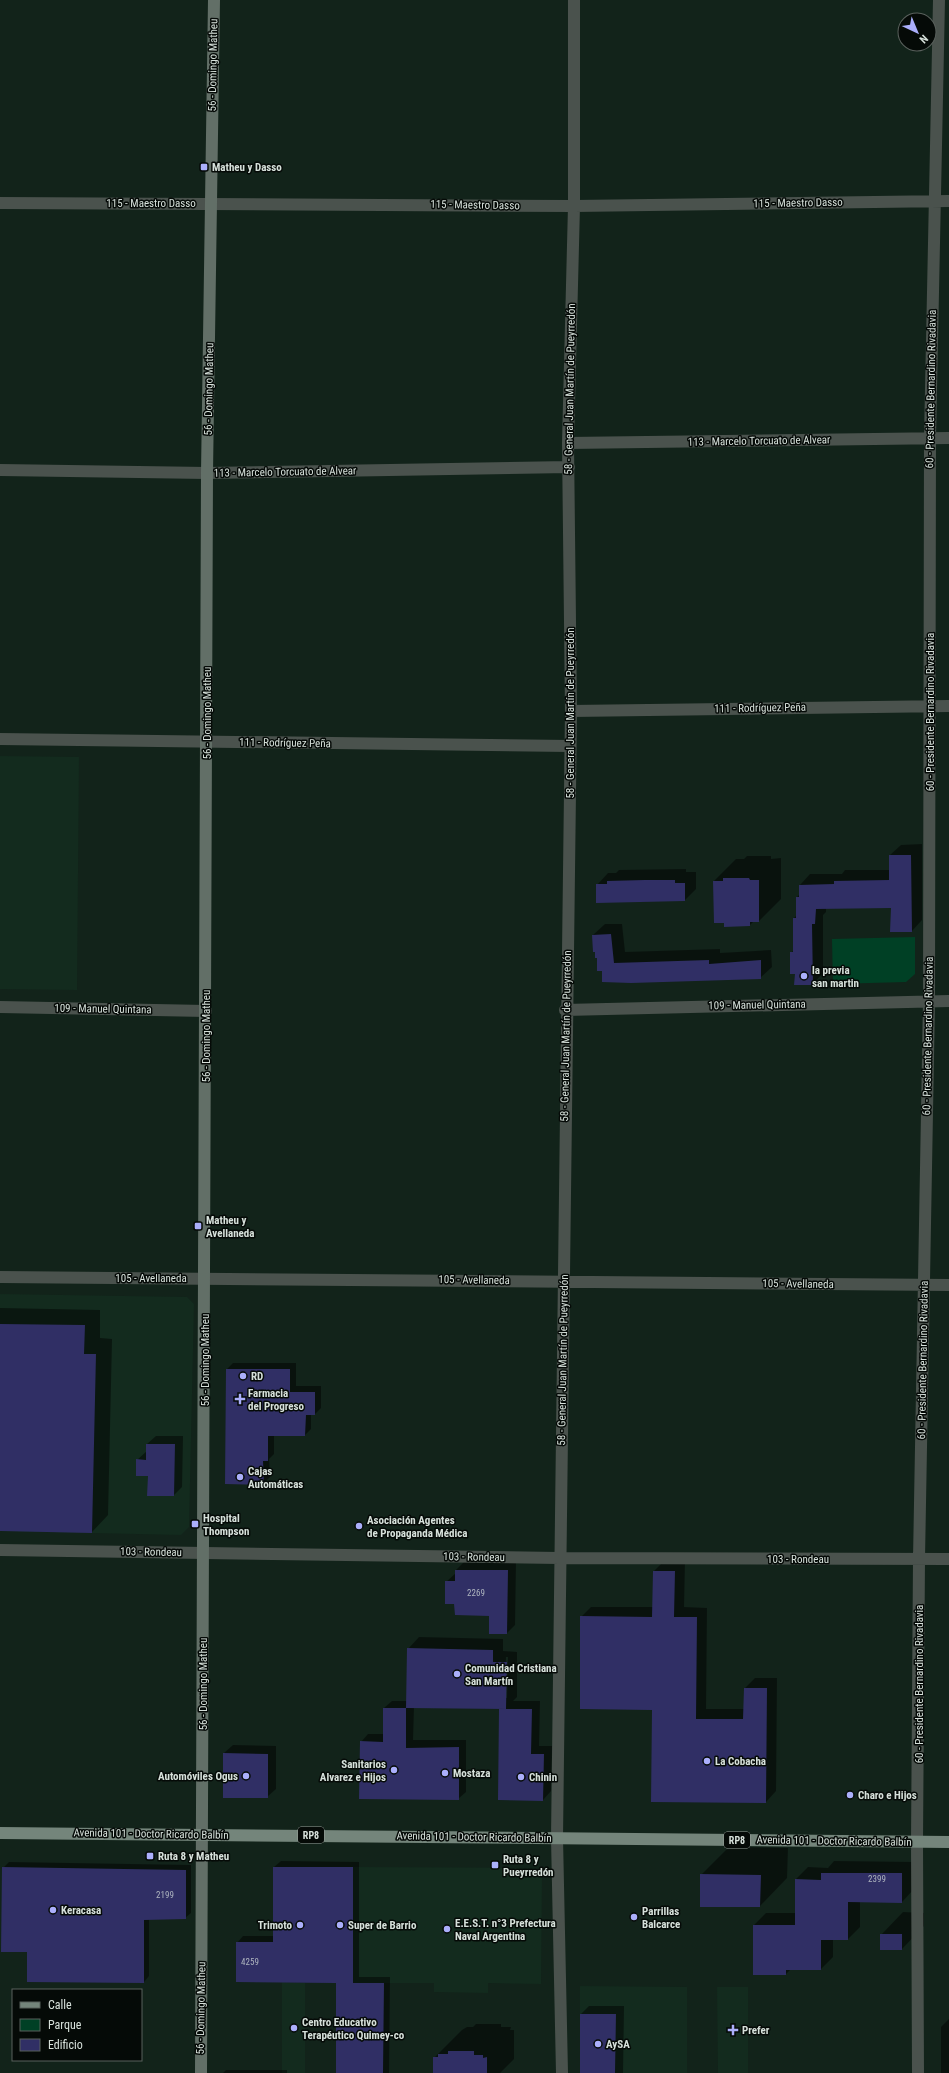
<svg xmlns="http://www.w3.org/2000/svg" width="949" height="2073" font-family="'Roboto Condensed',sans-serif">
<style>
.built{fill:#132b1e}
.green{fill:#004025}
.shadow{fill:#0007;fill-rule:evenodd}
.building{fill:#302f65}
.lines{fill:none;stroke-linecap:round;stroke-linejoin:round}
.street{stroke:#4a524d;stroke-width:12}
.secondary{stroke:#626f67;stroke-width:12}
.primary{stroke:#74857b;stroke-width:12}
.poi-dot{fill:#abaffb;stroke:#050a07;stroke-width:1.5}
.labels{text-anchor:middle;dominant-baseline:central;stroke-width:3;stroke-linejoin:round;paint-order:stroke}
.number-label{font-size:9px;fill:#adb4be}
.shield{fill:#050a07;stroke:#98a09b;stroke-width:1}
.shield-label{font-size:10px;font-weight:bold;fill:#d7e1db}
.street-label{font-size:11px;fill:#d7e1db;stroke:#050a07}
.poi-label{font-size:11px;font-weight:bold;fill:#d7e1db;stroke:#050a07;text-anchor:start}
</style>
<rect width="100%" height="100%" fill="#12231a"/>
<!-- built -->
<path class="built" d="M 0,756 L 79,757 L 77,990 L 0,989 Z
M 0,1294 L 187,1297 L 194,1304 L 189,1527 L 181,1535 L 0,1531 Z
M 353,1867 L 535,1868 L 542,1876 L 541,1984 L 488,1983 L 488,1993 L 434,1992 L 434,1983 L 353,1983 Z
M 282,1982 L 305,1983 L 305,2073 L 282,2073 Z
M 580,1986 L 687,1987 L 687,2073 L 580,2073 Z
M 717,1987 L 748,1987 L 748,2073 L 718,2073 Z"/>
<!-- green -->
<path class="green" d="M 915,937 L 915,974 L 906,982 L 833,984 L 832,939 Z"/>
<!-- shadow -->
<path class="shadow" d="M 922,844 L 922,920 L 912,931 L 892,907 L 826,908 L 826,912 L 823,915 L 823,973 L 813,984 L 796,973 L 791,953 L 794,950 L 794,918 L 797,915 L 797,897 L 800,894 L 800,885 L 810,874 L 842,874 L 845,870 L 890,870 L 890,855 L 901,845 Z
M 747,856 L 771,856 L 771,859 L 781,858 L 781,899 L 759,921 L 754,921 L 750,925 L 714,881 L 736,859 L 744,859 Z
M 686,869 L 686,872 L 696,872 L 696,889 L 685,900 L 597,885 L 608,873 L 616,873 L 619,870 Z
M 605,924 L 622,924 L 625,952 L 720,949 L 720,953 L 771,950 L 772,967 L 760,978 L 632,982 L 603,970 L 593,935 Z
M 0,1308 L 100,1310 L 100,1338 L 112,1339 L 108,1515 L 92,1532 L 0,1530 Z
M 233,1363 L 296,1363 L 296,1386 L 321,1386 L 321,1408 L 315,1414 L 311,1414 L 311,1429 L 305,1435 L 274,1435 L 274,1454 L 269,1459 L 270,1477 L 263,1484 L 227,1369 Z
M 156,1436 L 183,1436 L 182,1487 L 174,1495 L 149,1475 L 137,1460 L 147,1451 L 147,1444 Z
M 664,1561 L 685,1561 L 684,1607 L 707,1608 L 706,1709 L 744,1709 L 745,1688 L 755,1678 L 777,1678 L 776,1791 L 766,1802 L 653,1709 L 581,1617 L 591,1607 L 653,1607 L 654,1571 Z
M 464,1562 L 516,1562 L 515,1625 L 507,1633 L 490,1615 L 455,1603 L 446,1582 L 456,1573 L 456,1570 Z
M 419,1637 L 503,1639 L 503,1651 L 517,1652 L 517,1697 L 513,1701 L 540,1701 L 539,1746 L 552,1746 L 551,1791 L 543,1800 L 500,1709 L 501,1708 L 414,1707 L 413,1740 L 466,1740 L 466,1792 L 458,1799 L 361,1742 L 368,1734 L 384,1734 L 384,1708 L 392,1701 L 408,1701 L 408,1649 ZM 506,1657 L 508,1657 L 507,1698 L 505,1698 Z
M 233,1745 L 276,1746 L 276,1789 L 267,1797 L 224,1753 Z
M 729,1847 L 788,1848 L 787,1878 L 760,1906 L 701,1875 Z
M 281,1861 L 359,1862 L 359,1977 L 390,1977 L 389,2073 L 337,2073 L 337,1982 L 237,1943 L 243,1936 L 274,1936 L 274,1867 Z
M 834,1861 L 914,1862 L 914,1889 L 902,1902 L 860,1901 L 860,1927 L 848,1939 L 833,1939 L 833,1957 L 821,1969 L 791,1969 L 786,1974 L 754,1925 L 766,1913 L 796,1913 L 796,1879 L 808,1867 L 828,1868 Z
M 9,1862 L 191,1865 L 191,1913 L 185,1918 L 149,1919 L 149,1976 L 144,1982 L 28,1951 L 3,1868 Z
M 903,1912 L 924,1913 L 924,1926 L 902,1949 L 881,1935 Z
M 589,2006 L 624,2006 L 623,2073 L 581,2073 L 581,2014 Z
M 949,2019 L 949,2073 L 941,2073 L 941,2027 Z
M 476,2024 L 501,2024 L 501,2027 L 511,2027 L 510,2030 L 514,2030 L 514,2059 L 500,2073 L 434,2073 L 434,2058 L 462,2030 L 467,2027 L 473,2027 Z
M 226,2070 L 287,2070 L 287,2073 L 223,2073 Z"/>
<!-- building -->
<path class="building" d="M 889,855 L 911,855 L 912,932 L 890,932 L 891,908 L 816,909 L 815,924 L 812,924 L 813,985 L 794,985 L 795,974 L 790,974 L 790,952 L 793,952 L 793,918 L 796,918 L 796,897 L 799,897 L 799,885 L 834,884 L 834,881 L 889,880 Z
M 723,878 L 749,878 L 750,880 L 759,880 L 759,922 L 750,922 L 750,926 L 724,927 L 724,923 L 714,923 L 713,881 L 723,881 Z
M 645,880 L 675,880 L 675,883 L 685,883 L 685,901 L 596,903 L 596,884 L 607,884 L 607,881 Z
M 611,934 L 614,963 L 709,960 L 709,964 L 761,960 L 761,979 L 631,983 L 602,982 L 602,971 L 597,971 L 597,958 L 595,958 L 595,952 L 593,952 L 592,935 Z
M 0,1324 L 85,1325 L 84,1354 L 96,1354 L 92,1533 L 0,1531 Z
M 226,1369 L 290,1369 L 290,1392 L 315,1392 L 315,1415 L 306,1415 L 305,1436 L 268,1436 L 268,1461 L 263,1461 L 264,1485 L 225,1484 Z
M 146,1444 L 175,1444 L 174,1496 L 147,1496 L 148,1476 L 136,1476 L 136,1459 L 146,1460 Z
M 455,1570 L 508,1570 L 507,1634 L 489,1634 L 489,1616 L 455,1615 L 454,1604 L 445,1604 L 445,1581 L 455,1581 Z
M 653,1571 L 675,1571 L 674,1617 L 697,1617 L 696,1719 L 743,1719 L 744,1688 L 767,1688 L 766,1803 L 651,1802 L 652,1710 L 580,1709 L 580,1616 L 652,1617 Z
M 407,1648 L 493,1650 L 493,1662 L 507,1662 L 506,1709 L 406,1708 Z
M 383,1708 L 406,1708 L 406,1748 L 459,1747 L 459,1800 L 359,1799 L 360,1741 L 383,1742 Z
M 499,1709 L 532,1709 L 531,1754 L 544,1754 L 543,1801 L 498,1800 Z
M 223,1753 L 268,1754 L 268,1798 L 223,1798 Z
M 2,1867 L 186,1870 L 186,1919 L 144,1920 L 144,1983 L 27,1982 L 27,1952 L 1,1952 Z
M 273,1867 L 353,1867 L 353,1983 L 384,1983 L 383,2073 L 336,2073 L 336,1983 L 236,1982 L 236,1942 L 273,1942 Z
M 821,1873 L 902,1873 L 902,1903 L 848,1902 L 848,1940 L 821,1940 L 821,1970 L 786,1970 L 786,1975 L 753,1975 L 753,1925 L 795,1925 L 795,1879 L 821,1880 Z
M 700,1874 L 761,1875 L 760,1907 L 700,1907 Z
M 880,1934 L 902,1934 L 902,1950 L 880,1950 Z
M 580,2014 L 616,2014 L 615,2073 L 580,2073 Z
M 448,2051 L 474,2051 L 474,2055 L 483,2055 L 483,2058 L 487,2057 L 487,2073 L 433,2073 L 433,2057 L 438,2057 L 438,2054 L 448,2054 Z"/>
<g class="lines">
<!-- street -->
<path class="street" d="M 0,203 L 574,206 L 949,201
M 568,443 L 949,438
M 0,470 L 207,473 L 569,467
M 571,711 L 949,706
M 0,739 L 570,746
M 0,1007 L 206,1011
M 565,1010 L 949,1001
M 0,1277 L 949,1285
M 0,1550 L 559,1558 L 949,1559
M 562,2073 L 557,1838 L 571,711 L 568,443 L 574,206 L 574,0
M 918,2073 L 917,1842 L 919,1559 L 929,1001 L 930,438 L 939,0"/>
<!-- secondary -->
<path class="secondary" d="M 201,2073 L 207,473 L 214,0"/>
<!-- primary -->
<path class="primary" d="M 0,1833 L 949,1842"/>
</g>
<!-- markers -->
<g class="poi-dot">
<rect x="200" y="163" width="8" height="8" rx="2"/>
<circle cx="804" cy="976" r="4"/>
<rect x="194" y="1222" width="8" height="8" rx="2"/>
<circle cx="243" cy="1376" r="4"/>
<path d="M238 1393h4v4h4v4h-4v4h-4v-4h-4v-4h4z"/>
<circle cx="240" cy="1477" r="4"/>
<rect x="191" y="1520" width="8" height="8" rx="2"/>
<circle cx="359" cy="1526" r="4"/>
<circle cx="457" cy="1674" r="4"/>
<circle cx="707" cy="1761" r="4"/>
<circle cx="394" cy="1770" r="4"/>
<circle cx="445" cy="1773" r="4"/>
<circle cx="246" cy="1776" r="4"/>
<circle cx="521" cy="1777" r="4"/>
<circle cx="850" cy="1795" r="4"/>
<rect x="146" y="1852" width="8" height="8" rx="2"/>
<rect x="491" y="1861" width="8" height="8" rx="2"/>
<circle cx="53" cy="1910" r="4"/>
<circle cx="634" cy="1917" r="4"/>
<circle cx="300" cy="1925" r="4"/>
<circle cx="340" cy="1925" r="4"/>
<circle cx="447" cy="1929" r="4"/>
<circle cx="294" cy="2028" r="4"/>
<path d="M731 2024h4v4h4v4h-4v4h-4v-4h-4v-4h4z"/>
<circle cx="598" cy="2044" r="4"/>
</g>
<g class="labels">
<!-- number labels -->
<g class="number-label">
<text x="476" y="1593">2269</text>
<text x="877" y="1879">2399</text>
<text x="165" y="1895">2199</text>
<text x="250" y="1962">4259</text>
</g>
<!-- shield labels -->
<g class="shield">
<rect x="298" y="1827" width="26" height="16" rx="3"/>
<rect x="724" y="1832" width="26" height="16" rx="3"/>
</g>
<g class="shield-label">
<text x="311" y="1835">RP8</text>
<text x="737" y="1840">RP8</text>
</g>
<!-- street labels -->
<g class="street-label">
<text transform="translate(213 65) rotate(-89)">56 - Domingo Matheu</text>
<text x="151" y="203">115 - Maestro Dasso</text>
<text transform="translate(798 203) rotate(-1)">115 - Maestro Dasso</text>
<text transform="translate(475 205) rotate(1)">115 - Maestro Dasso</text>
<text transform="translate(209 389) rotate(-89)">56 - Domingo Matheu</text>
<text transform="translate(570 389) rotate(-89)">58 - General Juan Martín de Pueyrredón</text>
<text transform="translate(931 389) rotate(-89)">60 - Presidente Bernardino Rivadavia</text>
<text transform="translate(759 441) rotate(-1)">113 - Marcelo Torcuato de Alvear</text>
<text transform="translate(285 472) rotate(-1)">113 - Marcelo Torcuato de Alvear</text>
<text transform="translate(760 708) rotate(-1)">111 - Rodríguez Peña</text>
<text transform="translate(930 712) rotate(-90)">60 - Presidente Bernardino Rivadavia</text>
<text transform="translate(207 713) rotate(-90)">56 - Domingo Matheu</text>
<text transform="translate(570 713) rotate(-90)">58 - General Juan Martín de Pueyrredón</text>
<text transform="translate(285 743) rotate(1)">111 - Rodríguez Peña</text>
<text transform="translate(757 1005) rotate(-1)">109 - Manuel Quintana</text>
<text transform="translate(103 1009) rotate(1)">109 - Manuel Quintana</text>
<text transform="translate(206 1036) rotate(-90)">56 - Domingo Matheu</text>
<text transform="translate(566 1036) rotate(-89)">58 - General Juan Martín de Pueyrredón</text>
<text transform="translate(928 1036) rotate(-89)">60 - Presidente Bernardino Rivadavia</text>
<text x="151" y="1278">105 - Avellaneda</text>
<text transform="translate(474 1280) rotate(1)">105 - Avellaneda</text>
<text transform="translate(798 1284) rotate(1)">105 - Avellaneda</text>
<text transform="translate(205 1360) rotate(-90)">56 - Domingo Matheu</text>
<text transform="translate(563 1360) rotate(-89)">58 - General Juan Martín de Pueyrredón</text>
<text transform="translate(923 1360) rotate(-89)">60 - Presidente Bernardino Rivadavia</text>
<text transform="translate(151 1552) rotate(1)">103 - Rondeau</text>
<text transform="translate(474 1557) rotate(1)">103 - Rondeau</text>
<text x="798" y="1559">103 - Rondeau</text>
<text transform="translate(203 1684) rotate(-90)">56 - Domingo Matheu</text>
<text transform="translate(919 1684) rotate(-90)">60 - Presidente Bernardino Rivadavia</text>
<text transform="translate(151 1834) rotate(1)">Avenida 101 - Doctor Ricardo Balbín</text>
<text transform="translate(474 1837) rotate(1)">Avenida 101 - Doctor Ricardo Balbín</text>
<text transform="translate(834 1841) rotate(1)">Avenida 101 - Doctor Ricardo Balbín</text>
<text transform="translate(201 2008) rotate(-89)">56 - Domingo Matheu</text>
</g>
<!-- poi labels -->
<g class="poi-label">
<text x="212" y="167">Matheu y Dasso</text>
<text x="812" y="970">la previa<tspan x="812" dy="13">san martin</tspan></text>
<text x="206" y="1220">Matheu y<tspan x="206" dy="13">Avellaneda</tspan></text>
<text x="251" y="1376">RD</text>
<text x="248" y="1393">Farmacia<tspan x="248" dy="13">del Progreso</tspan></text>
<text x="248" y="1471">Cajas<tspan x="248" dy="13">Automáticas</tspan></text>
<text x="203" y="1518">Hospital<tspan x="203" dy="13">Thompson</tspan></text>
<text x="367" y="1520">Asociación Agentes<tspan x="367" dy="13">de Propaganda Médica</tspan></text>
<text x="465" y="1668">Comunidad Cristiana<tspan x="465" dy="13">San Martín</tspan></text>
<text x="715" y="1761">La Cobacha</text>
<text x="386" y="1764" text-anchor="end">Sanitarios<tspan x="386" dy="13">Alvarez e Hijos</tspan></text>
<text x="453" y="1773">Mostaza</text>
<text x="238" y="1776" text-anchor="end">Automóviles Ogus</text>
<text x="529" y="1777">Chinin</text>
<text x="858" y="1795">Charo e Hijos</text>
<text x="158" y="1856">Ruta 8 y Matheu</text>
<text x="503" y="1859">Ruta 8 y<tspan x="503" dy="13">Pueyrredón</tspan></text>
<text x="61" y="1910">Keracasa</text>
<text x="642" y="1911">Parrillas<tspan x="642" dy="13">Balcarce</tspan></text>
<text x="455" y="1923">E.E.S.T. n°3 Prefectura<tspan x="455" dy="13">Naval Argentina</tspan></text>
<text x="292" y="1925" text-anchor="end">Trimoto</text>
<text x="348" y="1925">Super de Barrio</text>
<text x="302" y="2022">Centro Educativo<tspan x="302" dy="13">Terapéutico Quimey-co</tspan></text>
<text x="742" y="2030">Prefer</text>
<text x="606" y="2044">AySA</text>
</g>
</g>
<!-- legend -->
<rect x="12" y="1989" width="130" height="72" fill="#050a07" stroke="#59605c"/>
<rect x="20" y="2002" width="20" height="6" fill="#74857b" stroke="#59605c"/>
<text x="48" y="2009" font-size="12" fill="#d7e1db">Calle</text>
<rect x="20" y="2019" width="20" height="12" fill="#004025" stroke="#59605c"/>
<text x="48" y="2029" font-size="12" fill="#d7e1db">Parque</text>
<rect x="20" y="2039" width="20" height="12" fill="#302f65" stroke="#59605c"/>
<text x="48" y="2049" font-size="12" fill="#d7e1db">Edificio</text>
<!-- north arrow -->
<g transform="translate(917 32) rotate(136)"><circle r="19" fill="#050a07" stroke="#59605c"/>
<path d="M0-3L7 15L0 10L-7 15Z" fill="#abaffb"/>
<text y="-6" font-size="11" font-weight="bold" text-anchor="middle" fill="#d7e1db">N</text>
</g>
</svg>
